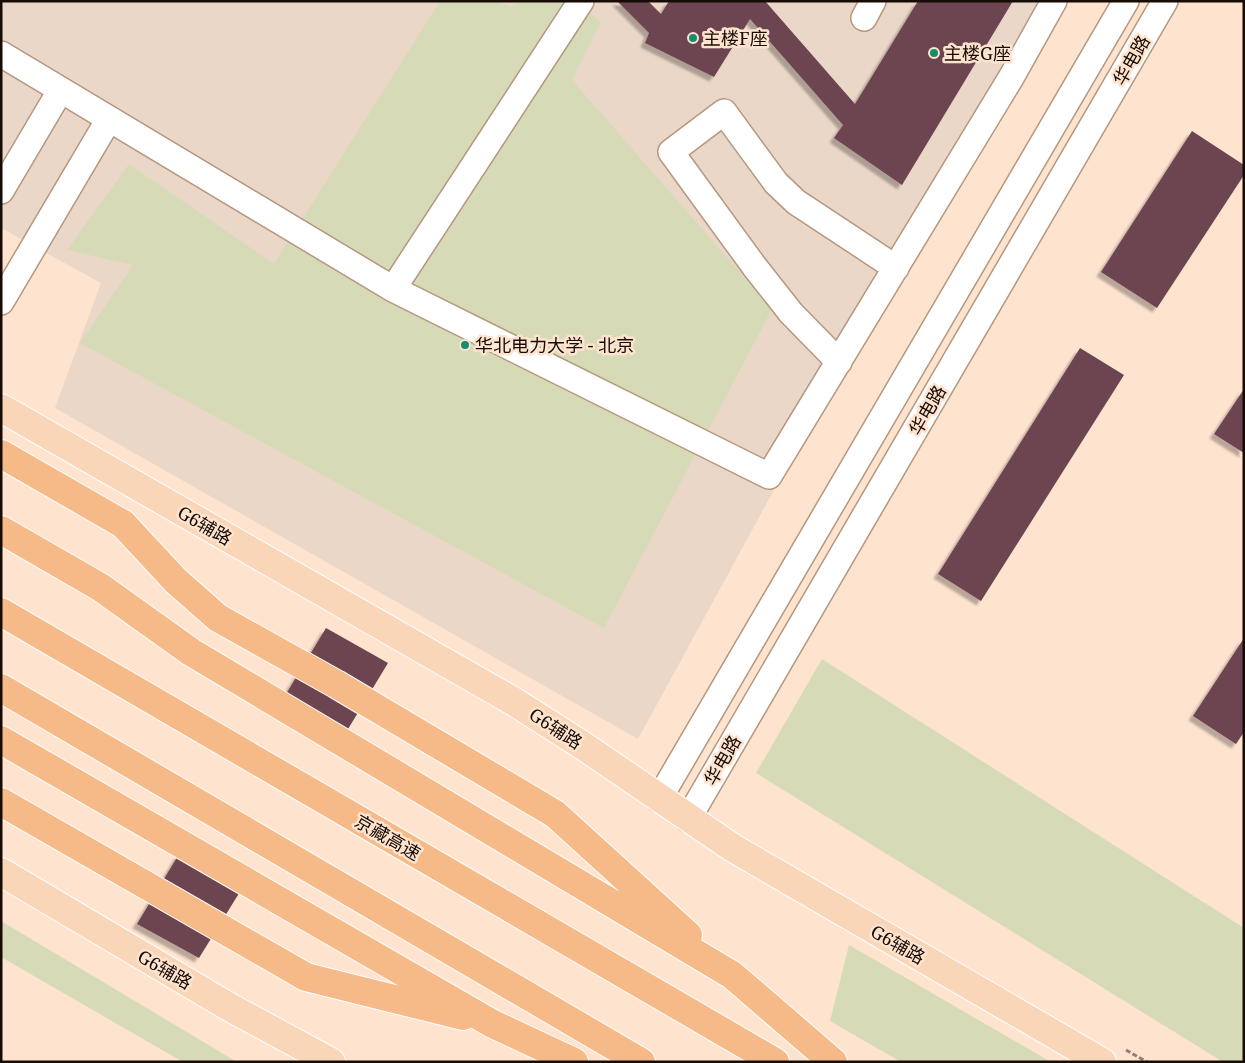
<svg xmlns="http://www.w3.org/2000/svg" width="1245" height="1063" font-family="'Noto Serif','Noto Sans SC',serif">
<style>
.education{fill:#ebd7c8}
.green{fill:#d6dab6}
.building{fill:#6c4551;filter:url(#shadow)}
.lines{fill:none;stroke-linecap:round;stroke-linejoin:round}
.minor-casing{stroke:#b5977f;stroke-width:28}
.major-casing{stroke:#fff;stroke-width:30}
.highway-casing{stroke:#fff;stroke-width:30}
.path{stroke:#917e70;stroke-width:3;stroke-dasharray:5 2.5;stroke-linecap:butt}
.minor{stroke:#fff;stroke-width:25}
.major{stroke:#f9d6b8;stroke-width:28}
.highway{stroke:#f5ba88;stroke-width:28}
.poi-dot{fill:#178d6f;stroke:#fee3cf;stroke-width:2}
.labels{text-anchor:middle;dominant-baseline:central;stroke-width:5;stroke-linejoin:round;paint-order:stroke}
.poi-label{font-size:18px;fill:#170c04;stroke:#fee3cf;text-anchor:start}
.street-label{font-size:18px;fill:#170c04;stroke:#fee3cf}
</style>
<defs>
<filter id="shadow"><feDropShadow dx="-4.5" dy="4.5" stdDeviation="1" flood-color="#0004"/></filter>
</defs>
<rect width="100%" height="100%" fill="#fee3cf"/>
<!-- education -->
<path class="education" d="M 1,1 L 1041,1 L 638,739 L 55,408 L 101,283 L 1,228 Z"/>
<!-- green -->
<path class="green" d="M 440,1 L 494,1 L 512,7 L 519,1 L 574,1 L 601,22 L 572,80 L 772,309 L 604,628 L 80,343 L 133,265 L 67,250 L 129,164 L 274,264 Z
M 822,659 L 1244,928 L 1244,1062 L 1223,1062 L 756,773 Z
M 1,921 L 237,1062 L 183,1062 L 1,957 Z
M 849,945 L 1051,1062 L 901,1062 L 830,1021 Z"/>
<!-- building -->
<path class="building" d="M 617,1 L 648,1 L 661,14 L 669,1 L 765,1 L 855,104 L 918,1 L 1013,1 L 902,185 L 834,138 L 843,125 L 750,19 L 714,77 L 645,43 L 649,33 Z
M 1192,131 L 1244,165 L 1244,175 L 1157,308 L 1101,272 Z
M 1080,348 L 1124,375 L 981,601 L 938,574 Z
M 1244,389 L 1244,453 L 1214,434 Z
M 326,628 L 388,663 L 345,734 L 283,699 Z
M 1244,638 L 1244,732 L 1236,744 L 1193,716 Z
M 179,854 L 241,890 L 199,958 L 137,924 Z"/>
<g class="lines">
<!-- minor casing -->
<g class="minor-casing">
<path id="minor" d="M 864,18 L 873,1
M 1,54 L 393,289 L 769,476 L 1012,76 L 1054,1
M 1,191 L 60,91
M 393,289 L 581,1
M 1,302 L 109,119
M 839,362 L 791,313 L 754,266 L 671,152 L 724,112 L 776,183 L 796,202 L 896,268
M 659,799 L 1126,1
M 688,819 L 1165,1"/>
</g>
<!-- major casing -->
<g class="major-casing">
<path id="major" d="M 1,408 L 513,701 L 582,745 L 733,848 L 1102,1062
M 1,872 L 231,1008 L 331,1062"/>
</g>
<!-- highway casing -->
<g class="highway-casing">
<path id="highway" d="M 1,454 L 123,524 L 176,581 L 218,618 L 336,684 L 555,814 L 688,935
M 1,530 L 100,587 L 191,652 L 732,975 L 833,1062
M 1,612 L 775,1062
M 1,688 L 641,1062
M 1,740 L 493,1024 L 574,1062
M 1,802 L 306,977 L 463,1016"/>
</g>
<!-- path -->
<path class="path" d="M 1126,1050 L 1147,1062"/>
<!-- minor -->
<use href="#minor" class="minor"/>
<!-- major -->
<use href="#major" class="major"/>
<!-- highway -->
<use href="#highway" class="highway"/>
</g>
<!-- markers -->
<g class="poi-dot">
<circle cx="693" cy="38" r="5"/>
<circle cx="934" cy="53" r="5"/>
<circle cx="465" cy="345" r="5"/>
</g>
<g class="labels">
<!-- poi labels -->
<g class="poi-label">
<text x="703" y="38">主楼F座</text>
<text x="944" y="53">主楼G座</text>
<text x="475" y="345">华北电力大学 - 北京</text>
</g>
<!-- street labels -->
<g class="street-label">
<text transform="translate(1131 60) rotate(-60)">华电路</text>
<text transform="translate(927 410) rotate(-60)">华电路</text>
<text transform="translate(205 525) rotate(30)">G6辅路</text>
<text transform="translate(556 728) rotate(33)">G6辅路</text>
<text transform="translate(722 760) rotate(-60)">华电路</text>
<text transform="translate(388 837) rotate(30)">京藏高速</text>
<text transform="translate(898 944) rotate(30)">G6辅路</text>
<text transform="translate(165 969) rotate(30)">G6辅路</text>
</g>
</g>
<!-- border -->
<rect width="1245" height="1063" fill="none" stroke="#170c04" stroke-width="5"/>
</svg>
